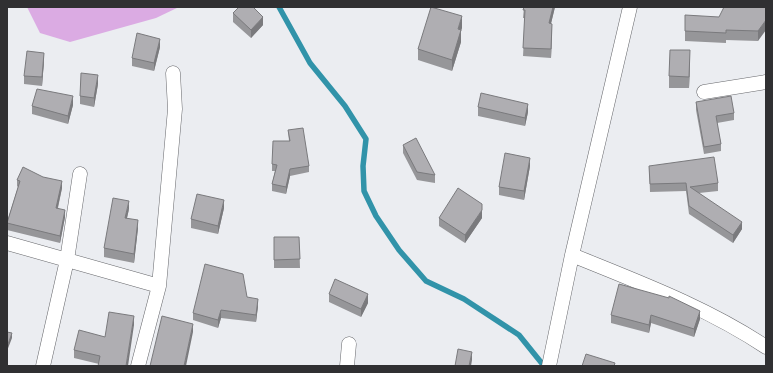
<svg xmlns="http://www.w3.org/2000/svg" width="773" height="373" font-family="'PT Sans Narrow',sans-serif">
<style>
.green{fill:#dbabe3}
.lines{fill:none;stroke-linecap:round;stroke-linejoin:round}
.stream{stroke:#3193a9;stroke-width:5.5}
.minor-casing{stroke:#67686c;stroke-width:15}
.minor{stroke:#fff;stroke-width:14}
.wall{fill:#969699}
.shaded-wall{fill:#7a7a7d}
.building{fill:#afaeb2;stroke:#7a7a7d}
</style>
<rect width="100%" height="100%" fill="#ebedf1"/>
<!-- green -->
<path class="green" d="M 27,7 L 179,7 L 156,18 L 70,42 L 40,33 Z"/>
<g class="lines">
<!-- stream -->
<path class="stream" d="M 279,7 L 310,63 L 345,106 L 366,139 L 363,166 L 364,191 L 376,216 L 399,250 L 426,281 L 464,299 L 519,335 L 544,366"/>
<!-- minor casing -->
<g class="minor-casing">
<path id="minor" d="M 704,92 L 766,82
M 7,243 L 159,286
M 572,255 C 638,282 706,307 766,347
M 43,366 L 67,260 L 80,174
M 138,366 L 159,286 L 175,109 L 173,73
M 347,366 L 349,344
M 549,366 L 572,255 L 630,7"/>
</g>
<!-- minor -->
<use href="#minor" class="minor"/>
</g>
<!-- wall -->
<path class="wall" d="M 524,7 L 555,7 L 551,23 L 552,32 L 551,58 L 523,56 L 525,18 L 523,18 Z
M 766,7 L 758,41 L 726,40 L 726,43 L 685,41 L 685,31 L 719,17 Z
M 233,13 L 263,25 L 251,38 L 233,22 Z
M 462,28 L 461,30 L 461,42 L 452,71 L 418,60 L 418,49 Z
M 160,47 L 154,71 L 132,66 L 132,58 Z
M 44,61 L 42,86 L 24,84 L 24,76 Z
M 690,62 L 689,88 L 669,88 L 669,76 Z
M 98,84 L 94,107 L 80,104 L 80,96 Z
M 696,102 L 734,113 L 734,120 L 717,123 L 721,144 L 721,151 L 704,154 L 696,110 Z
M 73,105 L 68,124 L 32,114 L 32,106 Z
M 478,107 L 528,112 L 525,126 L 478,116 Z
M 288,130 L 309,166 L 309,172 L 290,176 L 286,194 L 272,191 L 272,184 L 275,171 L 272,171 L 272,164 L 289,141 Z
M 403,145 L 435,175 L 435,183 L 417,180 L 403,153 Z
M 530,166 L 524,200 L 499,195 L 499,187 Z
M 649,166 L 718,183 L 718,191 L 699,193 L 742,229 L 733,243 L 689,214 L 686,191 L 650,192 Z
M 17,180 L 62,188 L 58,208 L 65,217 L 60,243 L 7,230 L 7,222 L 18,187 L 17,186 Z
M 224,208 L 218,234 L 191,228 L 191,219 Z
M 129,209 L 127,218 L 138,228 L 134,263 L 104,257 L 104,248 Z
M 439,218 L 482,218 L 465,243 L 439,226 Z
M 274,237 L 299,237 L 300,268 L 274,268 Z
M 329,294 L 368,303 L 361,317 L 329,302 Z
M 247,297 L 258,306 L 256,322 L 221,318 L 218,328 L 193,320 L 193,313 Z
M 669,298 L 700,319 L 694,337 L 651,323 L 649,333 L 611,323 L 611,315 Z
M 134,325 L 99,364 L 74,358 L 74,350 Z"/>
<!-- shaded-wall -->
<path class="shaded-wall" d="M 553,7 L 555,7 L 549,32 L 549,23 Z
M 462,16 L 462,28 L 458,41 L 458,29 Z
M 263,17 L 263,25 L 251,38 L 251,30 Z
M 766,20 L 766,30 L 758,41 L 758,31 Z
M 552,24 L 552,32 L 551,58 L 551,49 Z
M 461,30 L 461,42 L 452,71 L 452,60 Z
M 160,39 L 160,47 L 154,71 L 154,63 Z
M 690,50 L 690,62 L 689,88 L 689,77 Z
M 44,53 L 44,61 L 42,86 L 42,77 Z
M 98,75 L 98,84 L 94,107 L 94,98 Z
M 73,96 L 73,105 L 68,124 L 68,116 Z
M 528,104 L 528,112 L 525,126 L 525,118 Z
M 530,158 L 530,166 L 524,200 L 524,191 Z
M 290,169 L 290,176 L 286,194 L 286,187 Z
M 62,181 L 62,188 L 56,215 L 56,208 Z
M 224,200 L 224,208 L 218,234 L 218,226 Z
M 129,201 L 129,209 L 125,226 L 125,218 Z
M 65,210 L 65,217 L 60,243 L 60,236 Z
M 482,210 L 482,218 L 465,243 L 465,235 Z
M 138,220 L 138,228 L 134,263 L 134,254 Z
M 742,222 L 742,229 L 733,243 L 733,235 Z
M 368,294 L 368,303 L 361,317 L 361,309 Z
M 258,299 L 258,306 L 256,322 L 256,315 Z
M 221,310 L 221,318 L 218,328 L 218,320 Z
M 700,311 L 700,319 L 694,337 L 694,329 Z
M 651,315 L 651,323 L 649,333 L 649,325 Z
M 134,316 L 134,325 L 128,366 L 126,366 Z
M 193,324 L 193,332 L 186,366 L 184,366 Z
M 12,333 L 12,338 L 7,351 L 7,347 Z
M 472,352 L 472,360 L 471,366 L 469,366 Z"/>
<!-- building -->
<path class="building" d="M 239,7 L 253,7 L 263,17 L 251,30 L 233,13 Z
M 431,7 L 462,16 L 458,29 L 461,30 L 452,60 L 418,49 Z
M 524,7 L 553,7 L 549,23 L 552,24 L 551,49 L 523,48 L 525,10 L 523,10 Z
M 724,7 L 766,7 L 766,20 L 758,31 L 726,30 L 726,33 L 685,31 L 685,15 L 719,17 Z
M 137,33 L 160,39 L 154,63 L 132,58 Z
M 670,50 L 690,50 L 689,77 L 669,76 Z
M 27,51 L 44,53 L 42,77 L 24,76 Z
M 81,73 L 98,75 L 94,98 L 80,96 Z
M 37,89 L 73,96 L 68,116 L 32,106 Z
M 481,93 L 528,104 L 525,118 L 478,107 Z
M 731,96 L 734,113 L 716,116 L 721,144 L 704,147 L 696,102 Z
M 303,128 L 309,166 L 290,169 L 286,187 L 272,184 L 277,165 L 272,164 L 273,141 L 290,141 L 288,130 Z
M 416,138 L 435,175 L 417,172 L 403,145 Z
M 505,153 L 530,158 L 524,191 L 499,187 Z
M 714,157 L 718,183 L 690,187 L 742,222 L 733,235 L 689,206 L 686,183 L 650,184 L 649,166 Z
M 23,167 L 43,177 L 62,181 L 56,208 L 65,210 L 60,236 L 7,223 L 20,181 L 17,180 Z
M 458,188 L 482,204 L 482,210 L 465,235 L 439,218 Z
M 197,194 L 224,200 L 218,226 L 191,219 Z
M 113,198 L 129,201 L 125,218 L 138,220 L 134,254 L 104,248 Z
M 274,237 L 299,237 L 300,259 L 274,260 Z
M 205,264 L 243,274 L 247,297 L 258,299 L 256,315 L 221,310 L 218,320 L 193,313 Z
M 335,279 L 368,294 L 361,309 L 329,294 Z
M 619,284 L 669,298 L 669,296 L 700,311 L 694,329 L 651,315 L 649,325 L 611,315 Z
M 109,312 L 134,316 L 126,366 L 98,366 L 100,356 L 74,350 L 79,330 L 105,337 Z
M 162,316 L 193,324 L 184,366 L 150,366 Z
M 7,332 L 12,333 L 7,347 Z
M 458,349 L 472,352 L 469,366 L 455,366 Z
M 586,354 L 615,363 L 614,366 L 582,366 Z"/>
<!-- border -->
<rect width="773" height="373" fill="none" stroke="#303032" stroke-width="16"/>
</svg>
